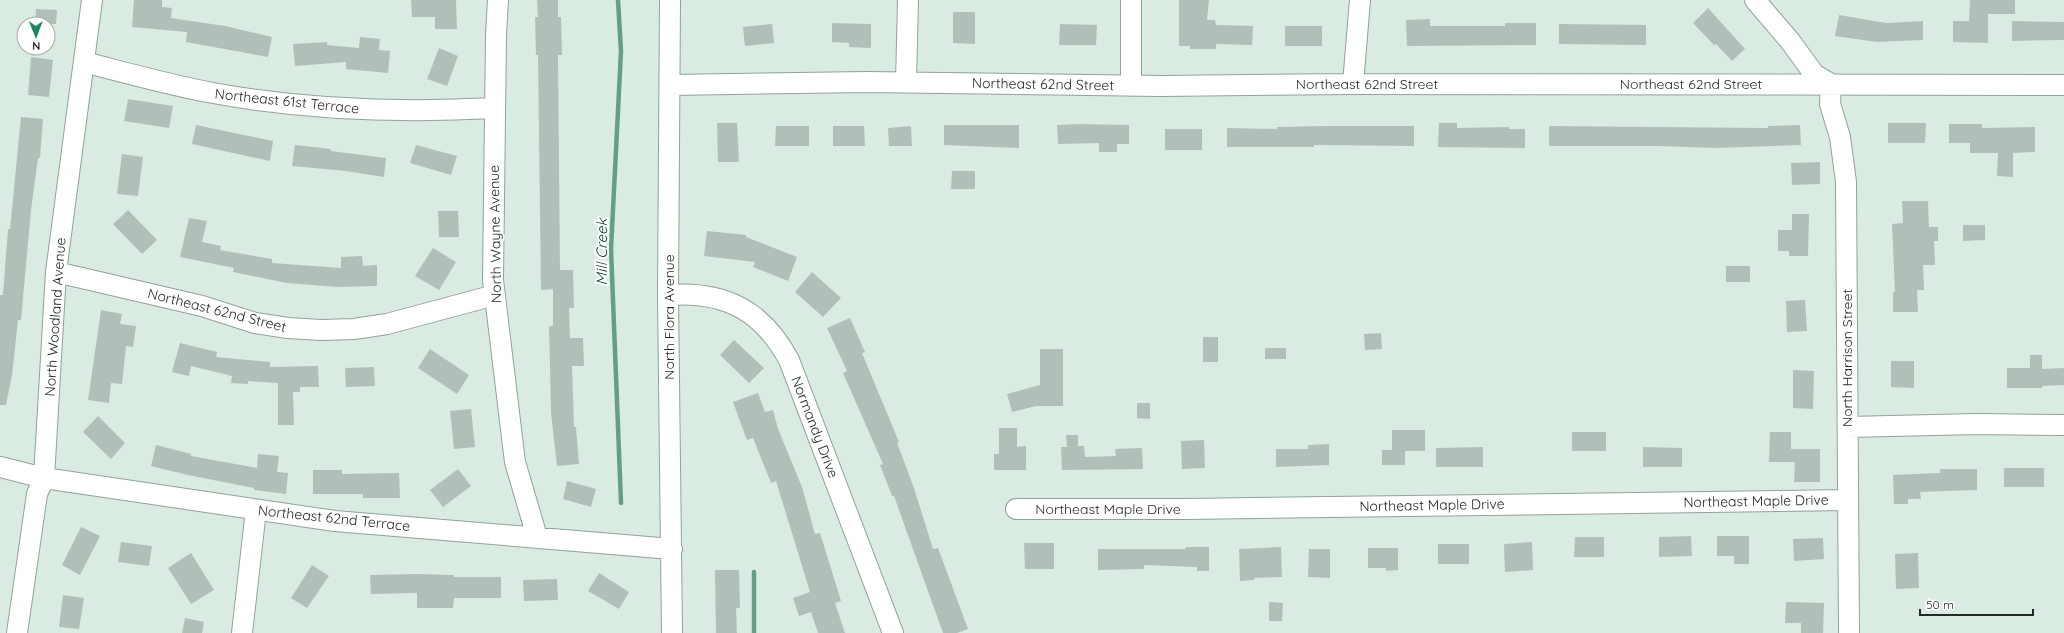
<svg xmlns="http://www.w3.org/2000/svg" width="2064" height="633" font-family="Quicksand,sans-serif">
<style>
.lines{fill:none;stroke-linecap:round;stroke-linejoin:round}
.stream{stroke:#659e85;stroke-width:4.5}
.building{fill:#b0c0b8}
.minor-casing{stroke:#92a29a;stroke-width:22}
.minor{stroke:#fff;stroke-width:20}
.labels{text-anchor:middle;dominant-baseline:central;stroke-width:4;stroke-linejoin:round;paint-order:stroke}
.street-label{font-size:14px;fill:#232926;stroke:#fff}
.water-label{font-size:15px;font-style:italic;fill:#043826;stroke:#fff}
</style>
<rect width="100%" height="100%" fill="#daebe2"/>
<g class="lines">
<!-- stream -->
<path class="stream" d="M 618,0 L 621,51 L 611,249 L 621,503
M 754,572 L 754,633"/>
</g>
<!-- building -->
<path class="building" d="M 134,0 L 162,0 L 162,7 L 172,8 L 171,18 L 225,26 L 272,37 L 268,57 L 186,42 L 187,32 L 132,27 Z
M 411,0 L 456,0 L 457,29 L 435,29 L 435,17 L 412,17 Z
M 537,0 L 558,0 L 558,17 L 561,17 L 562,55 L 558,55 L 560,270 L 573,270 L 574,308 L 569,308 L 570,338 L 583,338 L 584,366 L 572,366 L 574,427 L 576,427 L 579,464 L 557,466 L 551,413 L 550,366 L 549,326 L 553,326 L 553,289 L 541,290 L 538,55 L 536,55 L 535,17 L 538,17 Z
M 1179,0 L 1209,0 L 1207,20 L 1215,20 L 1216,25 L 1253,26 L 1252,45 L 1216,44 L 1216,49 L 1190,49 L 1190,46 L 1179,46 Z
M 1970,0 L 2015,0 L 2015,14 L 1988,14 L 1988,43 L 1953,42 L 1953,21 L 1969,21 Z
M 1708,8 L 1745,49 L 1732,61 L 1716,44 L 1714,45 L 1693,23 Z
M 36,9 L 57,10 L 56,24 L 35,24 Z
M 953,12 L 975,12 L 975,44 L 953,43 Z
M 1839,15 L 1886,23 L 1923,21 L 1923,40 L 1877,42 L 1835,36 Z
M 1430,19 L 1430,26 L 1505,26 L 1505,23 L 1536,23 L 1536,45 L 1407,46 L 1406,20 Z
M 2012,21 L 2064,22 L 2064,40 L 2012,41 Z
M 832,23 L 871,24 L 871,48 L 849,47 L 849,43 L 832,42 Z
M 772,24 L 774,43 L 745,46 L 743,27 Z
M 1060,24 L 1097,25 L 1096,45 L 1059,45 Z
M 1559,24 L 1646,25 L 1646,45 L 1559,44 Z
M 1285,26 L 1322,26 L 1322,46 L 1285,46 Z
M 360,37 L 380,39 L 379,50 L 390,51 L 388,73 L 346,69 L 346,62 L 295,66 L 293,44 L 327,42 L 327,45 L 359,48 Z
M 439,48 L 458,56 L 447,86 L 427,79 Z
M 31,57 L 53,60 L 49,97 L 28,95 Z
M 128,99 L 173,106 L 169,128 L 124,121 Z
M 21,117 L 43,119 L 40,158 L 38,158 L 31,210 L 21,320 L 18,320 L 12,375 L 6,405 L 0,405 L 0,295 L 3,295 L 8,229 L 10,229 Z
M 717,123 L 737,123 L 739,162 L 718,162 Z
M 1439,123 L 1457,123 L 1457,128 L 1509,127 L 1509,129 L 1525,129 L 1525,148 L 1438,147 Z
M 1888,123 L 1926,123 L 1925,143 L 1888,143 Z
M 1079,124 L 1129,125 L 1129,144 L 1117,144 L 1117,152 L 1099,152 L 1099,143 L 1058,144 L 1057,125 Z
M 1949,124 L 1982,124 L 1982,128 L 2035,127 L 2035,152 L 2013,153 L 2013,177 L 1997,176 L 1998,153 L 1970,153 L 1970,143 L 1949,143 Z
M 196,125 L 273,141 L 270,161 L 192,144 Z
M 944,125 L 1019,125 L 1019,148 L 944,145 Z
M 1800,125 L 1801,145 L 1714,148 L 1659,146 L 1549,146 L 1549,126 L 1768,128 L 1768,126 Z
M 776,126 L 809,126 L 809,146 L 775,146 Z
M 833,126 L 864,126 L 865,146 L 833,146 Z
M 911,126 L 912,146 L 889,146 L 888,128 Z
M 1325,126 L 1414,126 L 1414,146 L 1314,145 L 1314,147 L 1227,147 L 1227,128 L 1277,129 L 1277,127 Z
M 1165,129 L 1202,129 L 1202,150 L 1165,150 Z
M 295,145 L 331,149 L 331,151 L 386,158 L 384,177 L 346,171 L 292,166 Z
M 416,145 L 457,156 L 451,175 L 410,163 Z
M 122,154 L 143,157 L 138,196 L 117,194 Z
M 1820,162 L 1820,184 L 1792,185 L 1791,163 Z
M 952,171 L 975,171 L 975,189 L 951,189 Z
M 1902,201 L 1928,201 L 1929,227 L 1938,227 L 1938,241 L 1934,241 L 1935,265 L 1923,265 L 1924,290 L 1917,290 L 1918,312 L 1893,312 L 1893,292 L 1895,292 L 1892,224 L 1903,223 Z
M 128,210 L 157,240 L 142,254 L 113,224 Z
M 438,211 L 458,211 L 459,237 L 439,237 Z
M 1792,214 L 1809,214 L 1808,256 L 1789,256 L 1789,251 L 1778,251 L 1778,230 L 1792,230 Z
M 189,218 L 207,221 L 202,242 L 221,246 L 220,250 L 272,259 L 272,263 L 341,268 L 341,257 L 362,256 L 363,266 L 377,265 L 377,286 L 338,287 L 287,283 L 233,272 L 234,268 L 180,257 Z
M 1963,225 L 1985,225 L 1985,240 L 1963,241 Z
M 707,231 L 746,235 L 746,237 L 797,257 L 788,281 L 753,267 L 755,262 L 704,256 Z
M 433,248 L 456,262 L 439,290 L 415,276 Z
M 1726,266 L 1750,266 L 1750,282 L 1726,282 Z
M 812,272 L 841,298 L 823,317 L 795,292 Z
M 1805,300 L 1807,331 L 1787,332 L 1786,301 Z
M 101,310 L 122,314 L 120,324 L 136,326 L 133,347 L 126,346 L 122,384 L 111,383 L 109,403 L 88,400 Z
M 850,318 L 865,352 L 862,353 L 899,442 L 897,443 L 914,488 L 933,549 L 938,548 L 968,629 L 957,633 L 943,633 L 894,496 L 892,496 L 880,465 L 883,464 L 843,373 L 847,371 L 827,328 Z
M 1381,333 L 1382,349 L 1365,350 L 1364,334 Z
M 1203,337 L 1218,337 L 1218,362 L 1203,362 Z
M 734,340 L 764,368 L 749,383 L 720,355 Z
M 180,343 L 217,352 L 216,357 L 270,362 L 270,367 L 318,366 L 319,387 L 300,387 L 300,392 L 293,392 L 294,425 L 278,425 L 278,383 L 248,381 L 248,384 L 231,383 L 232,376 L 191,366 L 189,376 L 172,372 Z
M 1265,348 L 1286,348 L 1286,359 L 1265,359 Z
M 430,349 L 469,375 L 457,394 L 418,368 Z
M 1040,349 L 1063,349 L 1063,406 L 1036,406 L 1012,412 L 1007,394 L 1040,385 Z
M 2030,355 L 2042,355 L 2042,369 L 2064,368 L 2064,385 L 2042,386 L 2042,388 L 2007,388 L 2007,368 L 2030,368 Z
M 1891,361 L 1914,361 L 1914,388 L 1891,387 Z
M 374,367 L 375,386 L 346,387 L 345,368 Z
M 1793,370 L 1814,371 L 1813,409 L 1793,408 Z
M 758,393 L 765,412 L 773,410 L 778,429 L 802,487 L 815,534 L 820,533 L 841,601 L 835,603 L 845,633 L 818,633 L 811,612 L 799,616 L 793,598 L 810,592 L 776,481 L 771,483 L 753,438 L 747,440 L 733,402 Z
M 1137,403 L 1150,403 L 1150,419 L 1137,418 Z
M 471,409 L 475,447 L 454,449 L 450,411 Z
M 98,416 L 125,443 L 111,459 L 83,432 Z
M 999,428 L 1017,428 L 1017,447 L 1026,446 L 1026,470 L 994,470 L 994,454 L 999,454 Z
M 1392,430 L 1425,430 L 1425,451 L 1405,451 L 1405,465 L 1382,465 L 1382,450 L 1392,450 Z
M 1572,432 L 1606,432 L 1606,451 L 1572,451 Z
M 1770,432 L 1791,432 L 1791,449 L 1820,449 L 1820,482 L 1794,482 L 1795,462 L 1769,462 Z
M 1066,435 L 1078,435 L 1078,446 L 1084,446 L 1085,457 L 1116,456 L 1115,449 L 1142,448 L 1143,469 L 1062,470 L 1061,447 L 1067,447 Z
M 1204,440 L 1205,468 L 1182,469 L 1181,441 Z
M 1329,444 L 1329,465 L 1276,467 L 1276,449 L 1308,449 L 1308,445 Z
M 156,445 L 191,454 L 191,456 L 257,468 L 258,454 L 279,456 L 277,472 L 288,473 L 286,494 L 254,490 L 254,488 L 188,475 L 151,466 Z
M 1483,447 L 1483,467 L 1436,467 L 1436,448 Z
M 1643,447 L 1682,448 L 1682,467 L 1643,467 Z
M 2004,468 L 2044,468 L 2044,487 L 2004,487 Z
M 458,469 L 471,486 L 443,507 L 430,490 Z
M 1940,469 L 1977,469 L 1977,490 L 1920,492 L 1921,499 L 1908,499 L 1908,504 L 1894,504 L 1893,475 L 1940,473 Z
M 313,470 L 342,470 L 342,474 L 399,473 L 400,498 L 363,498 L 363,494 L 313,494 Z
M 567,481 L 596,489 L 591,507 L 563,499 Z
M 81,527 L 100,536 L 80,575 L 62,565 Z
M 1691,536 L 1692,556 L 1659,557 L 1659,537 Z
M 1717,536 L 1749,536 L 1749,564 L 1734,564 L 1734,556 L 1717,556 Z
M 1575,537 L 1604,537 L 1604,557 L 1574,557 Z
M 1823,538 L 1824,559 L 1794,561 L 1793,539 Z
M 121,542 L 152,546 L 149,566 L 118,562 Z
M 1532,542 L 1533,570 L 1505,572 L 1504,544 Z
M 1024,543 L 1054,543 L 1054,569 L 1025,569 Z
M 1438,544 L 1469,544 L 1469,564 L 1438,564 Z
M 1186,547 L 1209,547 L 1209,571 L 1197,571 L 1197,567 L 1144,565 L 1144,569 L 1098,570 L 1098,549 L 1185,549 Z
M 1281,547 L 1282,577 L 1254,578 L 1254,580 L 1240,581 L 1239,549 Z
M 1368,548 L 1398,548 L 1398,570 L 1386,571 L 1386,568 L 1368,568 Z
M 1309,549 L 1330,549 L 1330,578 L 1308,577 Z
M 191,553 L 214,590 L 191,604 L 168,568 Z
M 1918,553 L 1919,588 L 1896,589 L 1895,554 Z
M 312,565 L 329,576 L 307,608 L 291,598 Z
M 715,570 L 739,570 L 740,608 L 736,608 L 737,633 L 716,633 Z
M 599,573 L 629,592 L 619,609 L 588,591 Z
M 418,574 L 454,575 L 454,577 L 501,577 L 501,598 L 454,598 L 453,608 L 417,608 L 417,593 L 371,594 L 370,575 Z
M 557,579 L 558,600 L 524,601 L 523,580 Z
M 63,595 L 84,598 L 79,629 L 59,627 Z
M 1269,602 L 1283,603 L 1282,621 L 1269,621 Z
M 1786,602 L 1824,603 L 1823,633 L 1801,633 L 1801,623 L 1785,623 Z
M 185,618 L 204,622 L 202,633 L 182,633 Z"/>
<g class="lines">
<!-- minor casing -->
<g class="minor-casing">
<path id="minor" d="M 498,0 L 496,35 L 493,280 L 515,462 L 537,537
M 670,0 L 668,295 L 672,633
M 1755,0 L 1790,41 L 1814,74 L 1831,84 L 1830,104 L 1840,137 L 1846,182 L 1849,633
M 84,62 C 127,73 169,85 213,93 C 306,110 400,113 495,108
M 906,82 L 908,0
M 1353,84 L 1360,0
M 670,85 L 867,82 L 1160,86 L 1353,84 L 2064,85
M 1131,86 L 1131,0
M 56,272 L 202,306 L 255,323 L 288,328 L 321,330 L 354,329 L 387,324 L 495,295
M 668,295 C 725,291 762,310 789,360 L 893,633
M 1848,427 L 1976,424 L 2064,425
M 0,467 L 44,478 L 335,521 L 672,549
M 1016,509 L 1187,509 L 1848,500
M 17,633 L 37,494 L 44,478 L 56,272 L 92,0
M 242,633 L 256,510"/>
</g>
<!-- minor -->
<use href="#minor" class="minor"/>
</g>
<g class="labels">
<!-- street labels -->
<g class="street-label">
<text transform="translate(1043 84) rotate(1)">Northeast 62nd Street</text>
<text x="1367" y="84">Northeast 62nd Street</text>
<text x="1691" y="84">Northeast 62nd Street</text>
<text transform="translate(287 101) rotate(6)">Northeast 61st Terrace</text>
<text transform="translate(495 234) rotate(-91)">North Wayne Avenue</text>
<text transform="translate(217 310) rotate(14)">Northeast 62nd Street</text>
<text transform="translate(55 317) rotate(-86)">North Woodland Avenue</text>
<text transform="translate(669 317) rotate(-90)">North Flora Avenue</text>
<text transform="translate(1847 358) rotate(-90)">North Harrison Street</text>
<text transform="translate(815 427) rotate(69)">Normandy Drive</text>
<text transform="translate(1756 501) rotate(-1)">Northeast Maple Drive</text>
<text transform="translate(1432 505) rotate(-1)">Northeast Maple Drive</text>
<text x="1108" y="509">Northeast Maple Drive</text>
<text transform="translate(334 518) rotate(6)">Northeast 62nd Terrace</text>
</g>
<!-- water labels -->
<g class="water-label">
<text transform="translate(601 252) rotate(-90)">Mill Creek</text>
</g>
</g>
<!-- north arrow -->
<g transform="translate(36 36) rotate(179)"><circle r="19" fill="#ffffff" stroke="#a7a9a8"/>
<path d="M0-3L7 15L0 10L-7 15Z" fill="#1d8561"/>
<text y="-6" font-size="11" font-weight="bold" text-anchor="middle" fill="#232926">N</text>
</g>
<!-- scale -->
<path d="M1920 609v6h113v-6" fill="none" stroke="#232926" stroke-width="2"/>
<text x="1926" y="609" font-size="12" fill="#232926" stroke="#ffffff" stroke-width="3" paint-order="stroke">50 m</text>
</svg>
